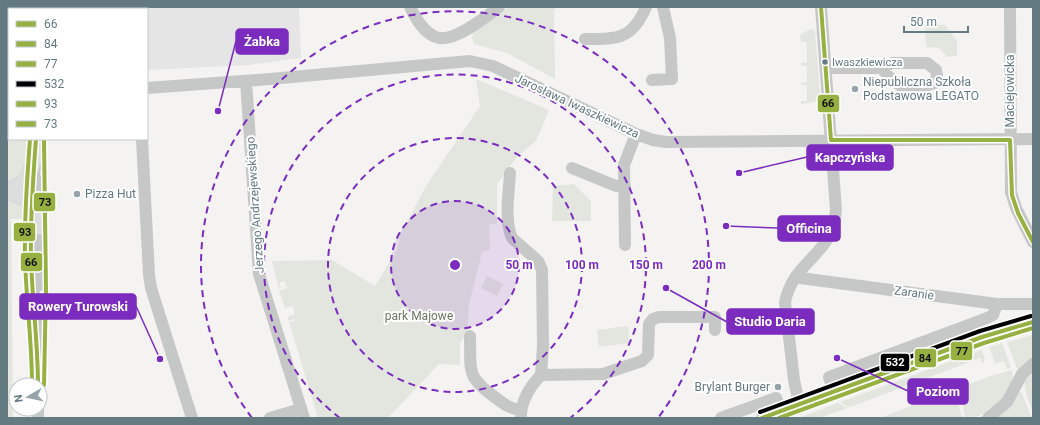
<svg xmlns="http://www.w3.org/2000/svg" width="1040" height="425" font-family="Roboto,sans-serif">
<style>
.built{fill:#e4e5e4}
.green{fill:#e3e5df}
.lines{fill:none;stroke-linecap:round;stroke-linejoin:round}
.major-casing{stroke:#cfcfcf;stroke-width:16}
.minor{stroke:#c6c8c8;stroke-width:12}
.major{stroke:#dcdddd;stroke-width:15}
.bus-1-casing{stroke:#fff;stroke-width:7}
.bus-2-casing{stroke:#fff;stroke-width:7}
.bus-3-casing{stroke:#fff;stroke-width:7}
.bus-4-casing{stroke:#fff;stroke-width:7}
.bus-5-casing{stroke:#fff;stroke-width:7}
.bus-6-casing{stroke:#fff;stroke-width:7}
.bus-1{stroke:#96b041;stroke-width:4}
.bus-2{stroke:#96b041;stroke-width:4}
.bus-3{stroke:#96b041;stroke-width:4}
.bus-4{stroke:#000;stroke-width:4}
.bus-5{stroke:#96b041;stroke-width:4}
.bus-6{stroke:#96b041;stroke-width:4}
.ring{fill:none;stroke:#7b2cbf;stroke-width:2;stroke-dasharray:7 5}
.bus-dot{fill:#647a81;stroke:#fff;stroke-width:1.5}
.poi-dot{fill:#96a4a9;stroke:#fff;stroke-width:1.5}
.labels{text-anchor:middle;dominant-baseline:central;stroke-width:4;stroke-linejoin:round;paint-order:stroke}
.bus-label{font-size:11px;fill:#647a81;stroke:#fff;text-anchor:start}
.poi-label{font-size:12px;fill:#647a81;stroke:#fff;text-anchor:start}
.street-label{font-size:12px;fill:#647a81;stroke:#fff}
.park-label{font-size:12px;fill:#6b7963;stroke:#fff}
.centre{fill:#7b2cbf;stroke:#fff;stroke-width:2}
.ring-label{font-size:12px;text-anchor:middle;font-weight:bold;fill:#7b2cbf;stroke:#fff;stroke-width:4;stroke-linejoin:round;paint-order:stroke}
.leader{fill:none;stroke:#7b2cbf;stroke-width:1.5}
.callout-dot{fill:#7b2cbf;stroke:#fff;stroke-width:1.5}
.callout{fill:#7b2cbf;stroke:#7b2cbf;stroke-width:1.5}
.callout-label{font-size:13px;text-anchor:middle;font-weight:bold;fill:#fff}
.line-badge{stroke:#fff;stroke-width:1.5}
.badge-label{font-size:11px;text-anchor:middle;font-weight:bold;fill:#fff}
.pale-badge-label{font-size:11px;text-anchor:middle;font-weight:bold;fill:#111}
</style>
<rect width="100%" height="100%" fill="#f4f3f2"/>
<!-- built -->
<path class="built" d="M 53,7 L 299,7 L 301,58 L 249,65 L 147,70 L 147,9 L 53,9 Z"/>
<!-- green -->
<path class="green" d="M 7,7 L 11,7 L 9,9 L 9,139 L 28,139 L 28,164 L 22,178 L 7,185 Z
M 509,7 L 556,7 L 554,12 L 555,79 L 507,53 L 474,44 L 472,38 L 473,33 Z
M 925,24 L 945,25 L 957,41 L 957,56 L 947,57 L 939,48 L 926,47 Z
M 810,29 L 815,30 L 820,95 L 815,102 L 801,104 L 801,101 L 807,101 L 807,85 L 801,85 L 801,83 L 807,82 L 807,66 L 801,65 L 801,63 L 807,63 L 807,42 L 801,42 L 800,35 Z
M 476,79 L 549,110 L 536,141 L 518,156 L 497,184 L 497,223 L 489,225 L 490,250 L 482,252 L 469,305 L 467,334 L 460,343 L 460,365 L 439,364 L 388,418 L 318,418 L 289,322 L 298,320 L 295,321 L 294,319 L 289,321 L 287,317 L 295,314 L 293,306 L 285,308 L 279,291 L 287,288 L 285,281 L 279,283 L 281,289 L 279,289 L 272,261 L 332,260 L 375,286 L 398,248 L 399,237 L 426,186 L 480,106 Z
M 574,184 L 591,201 L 591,221 L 552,221 L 553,186 Z
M 7,197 L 24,203 L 27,219 L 11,219 L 13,418 L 7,418 Z
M 487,276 L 503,284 L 497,296 L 481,288 Z
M 628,326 L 630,343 L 599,347 L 597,330 Z
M 1033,335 L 1033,361 L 1018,371 L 1007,342 Z
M 1002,343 L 1011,368 L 1007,369 L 1004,361 L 995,364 L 990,349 L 990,347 Z
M 981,350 L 982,351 L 985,360 L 983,364 L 980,358 L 853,406 L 848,407 L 840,402 Z
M 1033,367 L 1033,412 L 1026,394 L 1024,381 Z
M 1012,370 L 1013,378 L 1000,403 L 988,409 L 989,411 L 979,416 L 965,418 L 959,388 L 990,376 Z
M 955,389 L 962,418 L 880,418 Z
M 1017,390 L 1022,393 L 1032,418 L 997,418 Z
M 838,403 L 848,408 L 820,418 L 798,418 Z"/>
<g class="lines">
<!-- major casing -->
<g class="major-casing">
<path id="major" d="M 7,190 C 31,185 34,163 36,143
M 7,191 C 29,199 36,204 40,227"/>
</g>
<!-- minor -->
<path class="minor" d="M 37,7 L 37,9
M 410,7 C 416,19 425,35 439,38 C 456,41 486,17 499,7
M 1010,7 L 1011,192 L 1016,208 L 1033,242
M 585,39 C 617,39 632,40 646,7
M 826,68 L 882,68 L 892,63 L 927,63 L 936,70 L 937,76 L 935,83 C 926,86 906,90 898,84 C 892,80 886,74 882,68
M 652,80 L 672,79 L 670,38 L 663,7
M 246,81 L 259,274 L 304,418
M 147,88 L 270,79 L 470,61 L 493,66 L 636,134 L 653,140 L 666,142 L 1033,139
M 142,139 L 149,275 L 151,288 L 192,418
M 35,167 L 31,199 L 31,258 L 38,344 L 38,385
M 572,168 L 616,186 L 625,186
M 510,173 C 509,193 504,219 512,238 L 538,261 L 542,270 L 543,346 L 541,375 C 530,386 520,403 521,418
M 39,181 L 40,285
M 625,245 L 624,165 L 636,134
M 796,276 L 800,278 L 997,304 L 1033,304
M 470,336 C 471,371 465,376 496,398 C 504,404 510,409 521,410
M 541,375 L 603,374 L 642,361 L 648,355 L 649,324 L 653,319 L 659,317 L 715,317 L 715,330
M 834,392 L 829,377 L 987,318 L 993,315 L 997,304
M 799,404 L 794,380 L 785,302 C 794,259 833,256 836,210 L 821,7
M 38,409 L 38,418
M 270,418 L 301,409
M 721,418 L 776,398 L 781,411
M 762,418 L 982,337 L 1033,322
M 988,418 L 1007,402 L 1022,374 L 1033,364"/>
<!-- major -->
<use href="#major" class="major"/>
<!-- bus-1 casing -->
<g class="bus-1-casing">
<path id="bus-1" d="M 821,7 L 831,140
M 36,139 C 33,179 30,218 31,257 C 32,300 38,342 38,385
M 831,140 L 1010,140
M 1010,140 L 1012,195 L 1018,213 L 1033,242"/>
</g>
<!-- bus-2 casing -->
<g class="bus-2-casing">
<path id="bus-2" d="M 762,418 L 982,337 L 1033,322"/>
</g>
<!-- bus-3 casing -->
<g class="bus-3-casing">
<path id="bus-3" d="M 779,418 L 984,343 L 1033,328"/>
</g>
<!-- bus-4 casing -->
<g class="bus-4-casing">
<path id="bus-4" d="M 760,412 L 980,331 L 1031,316"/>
</g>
<!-- bus-5 casing -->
<g class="bus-5-casing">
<path id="bus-5" d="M 30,139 C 27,179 24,218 25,257 C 26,300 32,342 32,385"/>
</g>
<!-- bus-6 casing -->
<g class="bus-6-casing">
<path id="bus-6" d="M 44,385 L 46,289 L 44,139"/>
</g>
<!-- bus-1 -->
<use href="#bus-1" class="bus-1"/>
<!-- bus-2 -->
<use href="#bus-2" class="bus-2"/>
<!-- bus-3 -->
<use href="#bus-3" class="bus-3"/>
<!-- bus-4 -->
<use href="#bus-4" class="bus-4"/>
<!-- bus-5 -->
<use href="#bus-5" class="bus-5"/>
<!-- bus-6 -->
<use href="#bus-6" class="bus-6"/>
</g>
<!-- distance rings -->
<circle cx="455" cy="265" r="64" fill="#7b2cbf" fill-opacity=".12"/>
<g class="ring">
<circle cx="455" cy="265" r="64"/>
<circle cx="455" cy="265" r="127"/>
<path d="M340 418A191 191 0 1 1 570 418"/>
<path d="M252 418A254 254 0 1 1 658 418"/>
</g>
<!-- markers -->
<circle class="bus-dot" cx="825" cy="62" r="3.5"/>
<g class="poi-dot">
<circle cx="855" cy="89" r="4"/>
<circle cx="77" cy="194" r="4"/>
<circle cx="778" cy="387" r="4"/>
</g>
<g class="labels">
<!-- bus labels -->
<g class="bus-label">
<text x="832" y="62">Iwaszkiewicza</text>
</g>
<!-- poi labels -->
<g class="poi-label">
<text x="863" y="82">Niepubliczna Szkoła<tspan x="863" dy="14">Podstawowa LEGATO</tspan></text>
<text x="85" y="194">Pizza Hut</text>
<text x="770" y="387" text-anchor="end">Brylant Burger</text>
</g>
<!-- street labels -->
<g class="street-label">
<text transform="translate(1010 91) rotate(-90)">Maciejowicka</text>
<text transform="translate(577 106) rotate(25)">Jarosława Iwaszkiewicza</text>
<text transform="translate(255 205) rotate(-94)">Jerzego Andrzejewskiego</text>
<text transform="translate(914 293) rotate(8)">Zaranie</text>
</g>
<!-- park labels -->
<g class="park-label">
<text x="419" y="316">park Majowe</text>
</g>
</g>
<circle cx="455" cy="265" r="6" class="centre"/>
<g class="ring-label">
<text x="519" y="269">50 m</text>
<text x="582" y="269">100 m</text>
<text x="646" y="269">150 m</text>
<text x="709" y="269">200 m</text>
</g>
<!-- callouts -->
<path class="leader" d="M218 111L236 41M739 173L807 157M726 226L778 228M160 359L136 306M666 288L727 322M837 358L908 391"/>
<g class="callout-dot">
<circle cx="218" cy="111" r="4"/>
<circle cx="739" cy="173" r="4"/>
<circle cx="726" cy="226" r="4"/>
<circle cx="160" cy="359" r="4"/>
<circle cx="666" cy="288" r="4"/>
<circle cx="837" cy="358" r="4"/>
</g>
<g class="callout">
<rect x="236" y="29" width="52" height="25" rx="4"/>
<rect x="807" y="145" width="86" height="25" rx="4"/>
<rect x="778" y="216" width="62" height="25" rx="4"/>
<rect x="20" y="294" width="116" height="25" rx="4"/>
<rect x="727" y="309" width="87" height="25" rx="4"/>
<rect x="908" y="379" width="60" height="25" rx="4"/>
</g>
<g class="callout-label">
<text x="262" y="46">Żabka</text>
<text x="850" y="162">Kapczyńska</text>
<text x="809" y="233">Officina</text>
<text x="78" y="311">Rowery Turowski</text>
<text x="770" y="326">Studio Daria</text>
<text x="938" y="396">Poziom</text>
</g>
<g class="line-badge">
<rect x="817" y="94" width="23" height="19" rx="4" fill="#96b041"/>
<rect x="33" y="192" width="23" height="20" rx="4" fill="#96b041"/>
<rect x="13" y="222" width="23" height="20" rx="4" fill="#96b041"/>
<rect x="20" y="252" width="23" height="20" rx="4" fill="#96b041"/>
<rect x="950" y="341" width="23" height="20" rx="4" fill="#96b041"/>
<rect x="914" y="348" width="23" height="20" rx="4" fill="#96b041"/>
<rect x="880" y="353" width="30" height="19" rx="4" fill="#000"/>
</g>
<g class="badge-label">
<text x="895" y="366">532</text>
</g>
<g class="pale-badge-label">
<text x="828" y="107">66</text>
<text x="45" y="206">73</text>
<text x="25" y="236">93</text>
<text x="31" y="266">66</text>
<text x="962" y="355">77</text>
<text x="925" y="362">84</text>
</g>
<!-- border -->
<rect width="1040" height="425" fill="none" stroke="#647a81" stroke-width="16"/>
<!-- legend -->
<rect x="8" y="8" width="140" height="132" fill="#ffffff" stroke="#c1cacd"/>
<rect x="16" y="21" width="20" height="6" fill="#96b041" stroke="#c1cacd"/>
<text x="44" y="28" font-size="12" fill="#647a81">66</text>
<rect x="16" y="41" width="20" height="6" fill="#96b041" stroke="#c1cacd"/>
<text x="44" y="48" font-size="12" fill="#647a81">84</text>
<rect x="16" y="61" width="20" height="6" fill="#96b041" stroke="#c1cacd"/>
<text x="44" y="68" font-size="12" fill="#647a81">77</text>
<rect x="16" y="81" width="20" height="6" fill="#000000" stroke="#c1cacd"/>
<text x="44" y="88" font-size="12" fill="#647a81">532</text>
<rect x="16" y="101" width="20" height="6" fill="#96b041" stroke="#c1cacd"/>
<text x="44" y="108" font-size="12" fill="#647a81">93</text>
<rect x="16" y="121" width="20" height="6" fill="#96b041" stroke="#c1cacd"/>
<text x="44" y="128" font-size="12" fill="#647a81">73</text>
<!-- north arrow -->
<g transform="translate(28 397) rotate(261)"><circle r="19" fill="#ffffff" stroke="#c1cacd"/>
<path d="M0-3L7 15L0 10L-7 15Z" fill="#96a4a9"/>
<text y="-6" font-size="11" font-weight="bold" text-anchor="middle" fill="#647a81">N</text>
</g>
<!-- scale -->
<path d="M904 26v6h64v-6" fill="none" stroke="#647a81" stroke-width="2"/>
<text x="910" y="26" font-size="12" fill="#647a81" stroke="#ffffff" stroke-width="3" paint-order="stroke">50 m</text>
</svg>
